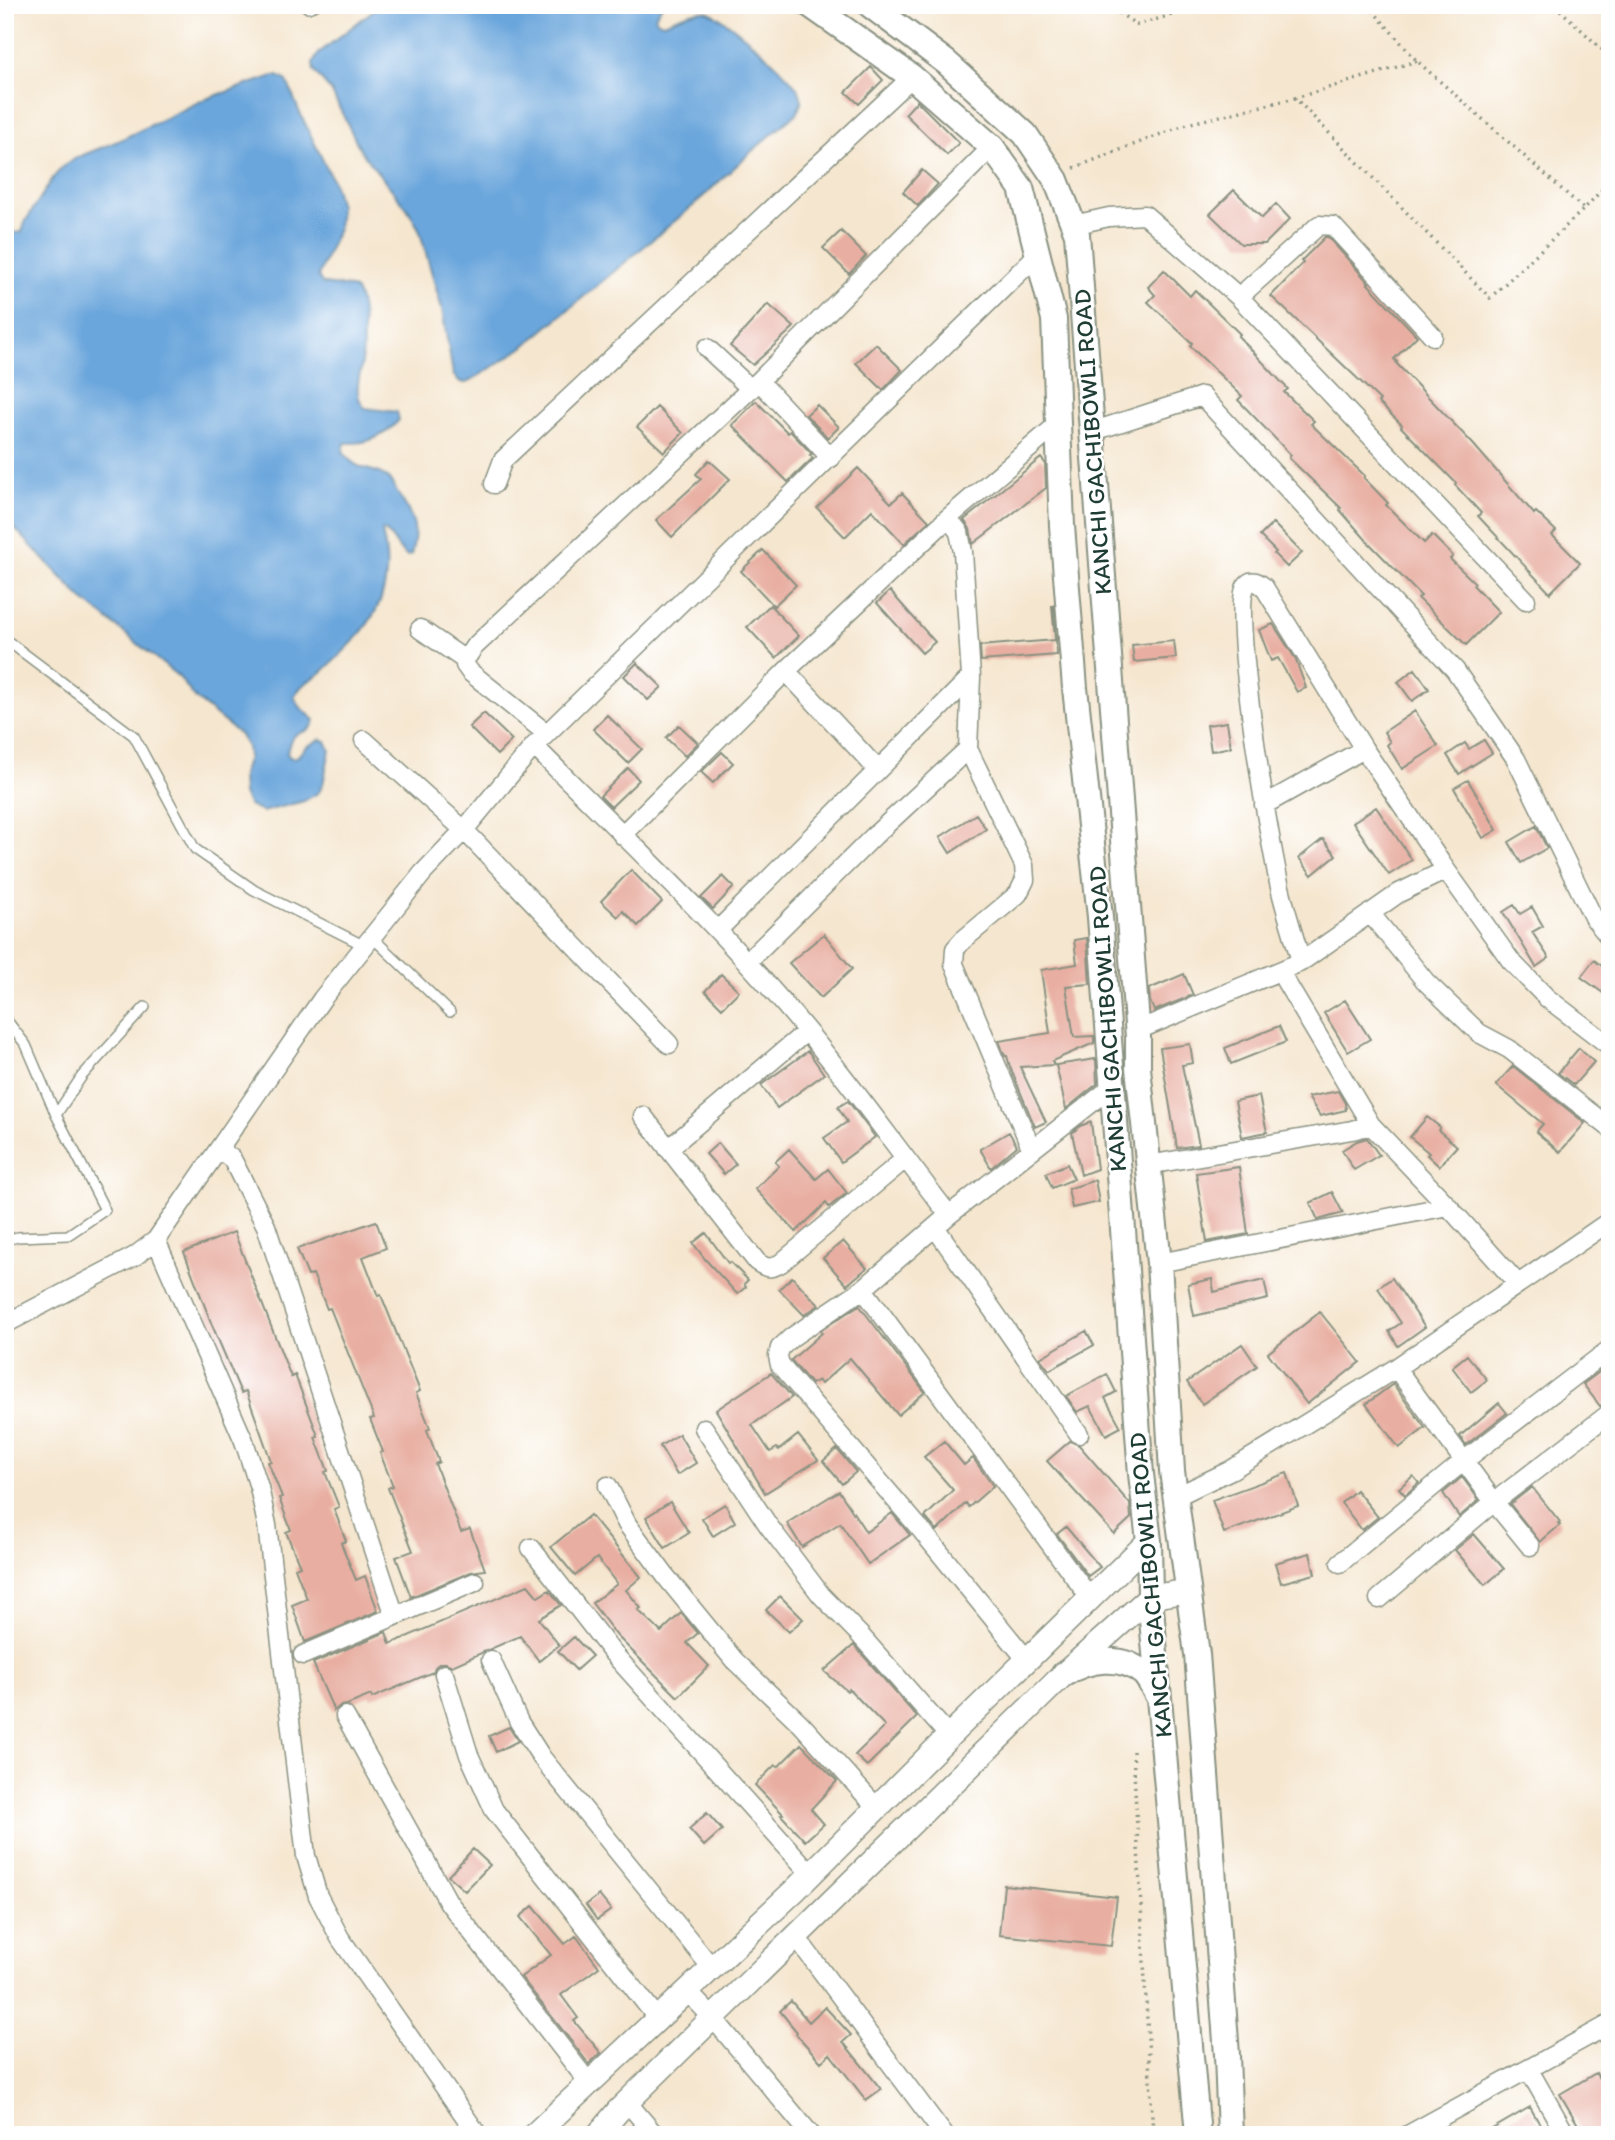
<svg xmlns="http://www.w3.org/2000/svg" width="1615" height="2140" font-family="Itim,sans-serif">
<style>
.water{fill:#6ba6dc;stroke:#457288;stroke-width:2}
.building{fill:#e8aea1}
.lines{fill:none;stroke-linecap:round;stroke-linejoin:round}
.service-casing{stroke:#8a9282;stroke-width:12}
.minor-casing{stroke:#8a9282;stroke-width:21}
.tertiary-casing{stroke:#8a9282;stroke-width:26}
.secondary-casing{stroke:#8a9282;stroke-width:28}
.path{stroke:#8a9282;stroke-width:3.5;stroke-dasharray:2 5;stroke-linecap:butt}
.service{stroke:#fff;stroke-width:9}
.minor{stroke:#fff;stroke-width:18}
.tertiary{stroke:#fff;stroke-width:23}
.secondary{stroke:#fff;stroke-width:24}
.labels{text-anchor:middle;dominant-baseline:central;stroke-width:5;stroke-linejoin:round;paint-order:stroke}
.street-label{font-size:24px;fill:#1f3d34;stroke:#fff}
</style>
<rect width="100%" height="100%" fill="#fff"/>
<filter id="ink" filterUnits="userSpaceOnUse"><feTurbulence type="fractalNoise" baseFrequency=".0143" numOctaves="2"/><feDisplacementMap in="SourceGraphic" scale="14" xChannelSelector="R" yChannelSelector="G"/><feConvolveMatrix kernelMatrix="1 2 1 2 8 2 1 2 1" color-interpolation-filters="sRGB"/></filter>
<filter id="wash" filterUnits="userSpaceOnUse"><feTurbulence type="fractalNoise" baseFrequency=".00686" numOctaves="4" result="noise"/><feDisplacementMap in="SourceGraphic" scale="28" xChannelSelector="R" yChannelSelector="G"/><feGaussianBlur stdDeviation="1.57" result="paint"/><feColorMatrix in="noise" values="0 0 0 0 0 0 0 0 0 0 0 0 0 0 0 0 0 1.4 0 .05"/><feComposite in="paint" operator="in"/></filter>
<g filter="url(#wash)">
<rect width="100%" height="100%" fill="#f5e6cf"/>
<!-- water -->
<path class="water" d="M 380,5 L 662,5 L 655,17 L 658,21 L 663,23 C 673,20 695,9 705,11 C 722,13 790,74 799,91 C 801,94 801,98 802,101 L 797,113 L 752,151 L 694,205 L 522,348 L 480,375 L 466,383 L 459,382 L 453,374 L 442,309 L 419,229 L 407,208 L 362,153 L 331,91 L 314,71 L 313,63 L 319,53 Z
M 273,76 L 278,76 L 287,81 L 299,111 L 333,181 L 340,206 L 338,229 L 318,276 L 322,283 C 331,287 344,284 353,289 C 366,295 363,348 362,362 C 360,378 352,394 365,408 L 397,412 L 399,420 C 384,437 368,444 345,443 L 343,451 C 356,472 367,466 385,476 C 390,479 392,483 395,489 C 411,514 420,524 411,555 L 407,556 C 396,550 394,535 383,530 L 382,532 C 399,598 368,630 322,672 C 312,680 299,685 294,697 L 301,708 L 315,720 C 308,742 292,721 287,754 L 291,758 L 297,757 L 306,747 L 321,739 L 326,741 L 330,750 L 323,784 L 319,792 L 304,801 L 262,812 L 249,806 L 243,794 L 242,776 L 248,757 L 247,747 L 239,734 L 196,699 L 179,677 L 81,598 L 5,518 L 5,217 L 11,230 L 15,233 L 22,232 L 25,222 L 53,178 L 62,167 L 78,157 L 118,141 L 203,100 Z"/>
<g id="blocks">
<!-- building -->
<path class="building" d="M 871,67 L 883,80 L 859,104 L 846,92 Z
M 917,101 L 959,143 L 947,155 L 905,114 Z
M 922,170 L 938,184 L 918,206 L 903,192 Z
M 1234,190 L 1262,218 L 1276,204 L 1290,219 L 1265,244 L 1241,244 L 1210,214 Z
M 841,231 L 866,256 L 849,274 L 823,248 Z
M 1325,237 L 1328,237 L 1369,283 L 1368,284 L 1417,336 L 1394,359 L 1397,362 L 1396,363 L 1473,444 L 1534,514 L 1536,512 L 1556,531 L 1552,535 L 1580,563 L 1550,593 L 1478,516 L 1481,513 L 1455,485 L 1456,483 L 1401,427 L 1402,425 L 1378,402 L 1380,400 L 1271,296 L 1303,263 L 1301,261 Z
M 1164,270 L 1190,296 L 1195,290 L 1240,334 L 1238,336 L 1288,389 L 1284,392 L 1314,421 L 1311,424 L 1365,476 L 1364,478 L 1388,503 L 1386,505 L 1424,543 L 1432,535 L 1453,556 L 1450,559 L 1475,583 L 1473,585 L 1499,612 L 1466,645 L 1418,598 L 1421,596 L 1368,542 L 1340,510 L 1341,508 L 1289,458 L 1291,455 L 1238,400 L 1242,396 L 1190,346 L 1192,343 L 1148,302 L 1155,295 L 1148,287 Z
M 768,304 L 794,327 L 753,365 L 730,346 Z
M 876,344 L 902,370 L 883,390 L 856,363 Z
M 756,401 L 788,433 L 790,431 L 812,454 L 810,455 L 813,458 L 788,482 L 732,425 Z
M 817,405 L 839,427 L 828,438 L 806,415 Z
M 657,407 L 683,433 L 664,452 L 637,427 Z
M 1041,458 L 1045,463 L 1046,488 L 973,544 L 970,529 L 964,520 Z
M 709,460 L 730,479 L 672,537 L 656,520 L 701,479 L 696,474 Z
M 858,468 L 891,503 L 902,493 L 929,521 L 904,544 L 872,510 L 845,537 L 817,508 Z
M 1273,523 L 1302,553 L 1287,567 L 1274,554 L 1276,552 L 1260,536 Z
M 763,550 L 796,585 L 774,606 L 741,571 Z
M 890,591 L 935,642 L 922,653 L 877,603 Z
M 770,605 L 799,636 L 776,658 L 747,627 Z
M 1052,606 L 1054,606 L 1057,655 L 981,661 L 980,646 L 1055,640 Z
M 1273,624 L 1295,658 L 1306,688 L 1297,692 L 1278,658 L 1271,661 L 1259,630 Z
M 1174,641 L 1176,658 L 1134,662 L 1132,645 Z
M 637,663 L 662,687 L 648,700 L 624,676 Z
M 1415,669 L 1429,689 L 1412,701 L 1398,682 Z
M 1415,711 L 1438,746 L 1402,769 L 1387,745 L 1390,742 L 1384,732 Z
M 484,713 L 512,740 L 497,755 L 469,727 Z
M 607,715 L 642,749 L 628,763 L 593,729 Z
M 1227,722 L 1231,747 L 1211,751 L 1207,725 Z
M 679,725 L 698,743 L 685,756 L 666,738 Z
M 1484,740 L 1492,753 L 1459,774 L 1447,755 L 1465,743 L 1469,749 Z
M 722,752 L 733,763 L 713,783 L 701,772 Z
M 628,768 L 639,780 L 611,807 L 600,796 Z
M 1468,780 L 1497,830 L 1483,838 L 1454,788 Z
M 1376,807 L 1412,860 L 1389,875 L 1353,822 Z
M 976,814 L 986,829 L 950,853 L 940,837 Z
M 1536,826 L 1547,848 L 1521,863 L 1509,842 Z
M 1323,839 L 1336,855 L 1312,875 L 1299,858 Z
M 631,870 L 662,902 L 638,926 L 623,911 L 618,917 L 601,901 Z
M 723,876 L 734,887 L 713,909 L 701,898 Z
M 1514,905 L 1520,914 L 1532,907 L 1543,926 L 1532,932 L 1549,958 L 1536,967 L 1503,912 Z
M 824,934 L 852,969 L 821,998 L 789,963 Z
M 1087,938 L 1090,984 L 1066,986 L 1074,1037 L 1094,1036 L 1094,1043 L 1052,1061 L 1054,1065 L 1020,1067 L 1046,1122 L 1035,1127 L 1010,1067 L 1007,1056 L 1005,1056 L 999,1041 L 1050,1033 L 1041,970 L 1077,964 L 1074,940 Z
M 1594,960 L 1610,972 L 1610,998 L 1581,977 Z
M 721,974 L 739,991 L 722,1008 L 705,991 Z
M 1184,974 L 1193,995 L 1154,1011 L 1150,1001 L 1149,989 Z
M 1345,1000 L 1370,1039 L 1348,1052 L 1324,1013 Z
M 1279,1026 L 1286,1042 L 1231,1064 L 1225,1048 Z
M 1190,1044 L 1193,1063 L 1182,1065 L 1199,1145 L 1177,1148 L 1160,1048 Z
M 1579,1048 L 1594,1062 L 1574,1085 L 1558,1073 Z
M 808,1051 L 824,1074 L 777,1108 L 761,1085 Z
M 1096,1059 L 1097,1084 L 1066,1109 L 1056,1065 Z
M 1513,1066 L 1585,1123 L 1560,1152 L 1536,1132 L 1543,1124 L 1496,1085 Z
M 1338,1091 L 1345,1103 L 1346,1110 L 1320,1116 L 1308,1097 Z
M 1259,1096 L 1267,1132 L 1242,1137 L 1235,1101 Z
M 848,1101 L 875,1137 L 841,1162 L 824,1138 L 847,1122 L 838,1107 Z
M 1427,1117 L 1440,1127 L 1438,1130 L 1457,1146 L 1439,1166 L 1427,1155 L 1429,1153 L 1410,1137 Z
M 1091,1122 L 1097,1169 L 1081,1175 L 1072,1133 L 1080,1126 Z
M 1009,1132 L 1017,1146 L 991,1168 L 980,1149 Z
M 1367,1138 L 1379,1155 L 1354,1170 L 1342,1150 L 1357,1141 Z
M 718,1143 L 736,1164 L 724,1174 L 706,1154 Z
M 789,1149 L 816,1179 L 828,1169 L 847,1193 L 829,1207 L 826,1203 L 796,1232 L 755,1189 L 779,1166 L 775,1162 Z
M 1067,1164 L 1074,1179 L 1052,1188 L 1046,1173 Z
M 1239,1167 L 1248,1234 L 1207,1242 L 1196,1173 Z
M 1095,1180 L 1099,1202 L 1072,1208 L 1068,1189 Z
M 1332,1192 L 1343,1213 L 1318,1220 L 1310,1203 Z
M 376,1221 L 386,1248 L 363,1257 L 378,1296 L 381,1295 L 420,1391 L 416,1393 L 430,1428 L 427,1430 L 439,1462 L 435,1464 L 453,1511 L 461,1532 L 470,1529 L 485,1570 L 471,1572 L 411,1597 L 396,1557 L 413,1551 L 388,1488 L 393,1486 L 380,1453 L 383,1452 L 370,1419 L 374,1418 L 330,1308 L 327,1309 L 313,1274 L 308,1276 L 297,1249 Z
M 234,1232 L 291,1377 L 295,1375 L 318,1436 L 315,1437 L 328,1471 L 325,1472 L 339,1507 L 334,1509 L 346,1541 L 341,1543 L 356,1580 L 365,1576 L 378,1611 L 305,1642 L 292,1605 L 307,1599 L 295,1568 L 300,1566 L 286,1532 L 291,1530 L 279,1498 L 282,1497 L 268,1462 L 271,1461 L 246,1391 L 241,1393 L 212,1325 L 184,1252 Z
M 706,1233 L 728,1263 L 730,1262 L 748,1280 L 744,1284 L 746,1287 L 737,1294 L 705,1259 L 693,1243 Z
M 843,1241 L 867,1268 L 847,1285 L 823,1258 Z
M 792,1277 L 819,1305 L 804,1315 L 779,1289 Z
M 1392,1278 L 1425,1327 L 1398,1346 L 1389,1331 L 1401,1323 L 1378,1288 Z
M 1212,1279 L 1214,1292 L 1264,1280 L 1268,1299 L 1194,1316 L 1188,1284 Z
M 859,1305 L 925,1392 L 898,1415 L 850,1358 L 821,1384 L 818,1380 L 811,1384 L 791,1360 L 822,1333 L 820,1331 Z
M 1320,1312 L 1360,1362 L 1307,1404 L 1268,1353 Z
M 1086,1331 L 1094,1345 L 1049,1370 L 1040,1358 Z
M 1242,1344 L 1257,1366 L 1202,1404 L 1187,1382 Z
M 1467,1355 L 1487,1380 L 1471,1392 L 1452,1367 Z
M 1602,1370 L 1610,1380 L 1610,1402 L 1600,1406 L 1583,1384 Z
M 771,1373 L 792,1397 L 752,1425 L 770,1452 L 777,1448 L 779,1450 L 798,1435 L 818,1460 L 765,1493 L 716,1410 Z
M 1107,1374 L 1116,1392 L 1105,1398 L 1121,1427 L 1106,1435 L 1090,1406 L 1077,1412 L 1066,1396 Z
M 1393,1384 L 1425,1428 L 1399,1448 L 1366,1404 Z
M 1499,1403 L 1507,1413 L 1466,1445 L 1460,1436 Z
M 679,1434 L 696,1463 L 677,1475 L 660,1446 Z
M 944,1441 L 964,1465 L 973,1458 L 993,1486 L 969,1507 L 966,1503 L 937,1531 L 925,1517 L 953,1490 L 924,1457 Z
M 1070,1441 L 1079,1445 L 1130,1504 L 1131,1518 L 1114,1534 L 1047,1461 Z
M 837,1449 L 856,1472 L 842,1484 L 823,1461 Z
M 1287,1473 L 1298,1506 L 1224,1533 L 1212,1500 Z
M 1413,1476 L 1419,1483 L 1405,1495 L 1399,1488 Z
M 1462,1477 L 1479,1500 L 1459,1517 L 1443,1493 Z
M 1532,1487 L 1560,1522 L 1558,1523 L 1560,1525 L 1540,1542 L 1510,1504 Z
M 1356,1490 L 1378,1517 L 1362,1530 L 1341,1503 Z
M 839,1491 L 866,1532 L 892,1513 L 910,1535 L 868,1564 L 840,1523 L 802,1547 L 787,1523 Z
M 670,1502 L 689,1533 L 665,1548 L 646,1517 Z
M 725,1504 L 735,1522 L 713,1536 L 702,1518 Z
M 590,1515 L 641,1577 L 626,1590 L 641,1608 L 638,1610 L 661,1632 L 681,1613 L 698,1633 L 687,1643 L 709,1666 L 678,1697 L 617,1636 L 592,1603 L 617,1584 L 597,1558 L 575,1576 L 551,1547 Z
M 1066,1527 L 1100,1567 L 1088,1576 L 1057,1534 Z
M 1474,1534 L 1504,1569 L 1485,1585 L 1455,1550 Z
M 1310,1553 L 1315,1574 L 1281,1583 L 1275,1563 Z
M 528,1585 L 538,1597 L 549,1590 L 561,1605 L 539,1619 L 559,1645 L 539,1661 L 520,1636 L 452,1666 L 446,1663 L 440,1663 L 435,1667 L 433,1672 L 372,1698 L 371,1695 L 347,1705 L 340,1706 L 334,1711 L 313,1663 L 386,1632 L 390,1644 Z
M 780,1596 L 803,1619 L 789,1632 L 766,1610 Z
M 574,1637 L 592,1656 L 576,1670 L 558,1651 Z
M 854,1645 L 917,1717 L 867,1766 L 855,1755 L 885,1726 L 849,1689 L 847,1691 L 824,1671 Z
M 509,1727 L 518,1741 L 496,1752 L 489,1736 Z
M 801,1744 L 837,1781 L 811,1809 L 824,1824 L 805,1841 L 781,1815 L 783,1814 L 755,1785 L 775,1765 L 778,1767 Z
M 707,1813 L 722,1830 L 704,1846 L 689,1829 Z
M 473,1849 L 490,1865 L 465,1891 L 448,1876 Z
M 1004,1885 L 1117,1897 L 1111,1946 L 999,1935 Z
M 599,1895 L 611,1910 L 597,1920 L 586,1905 Z
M 533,1906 L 565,1944 L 576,1936 L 599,1967 L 561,1995 L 578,2018 L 574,2021 L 601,2053 L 589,2064 L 521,1977 L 551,1955 L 520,1917 Z
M 791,2001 L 809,2022 L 825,2007 L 851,2035 L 843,2042 L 881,2089 L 866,2100 L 830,2054 L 821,2062 L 796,2034 L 797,2032 L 780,2011 Z
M 1610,2070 L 1610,2135 L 1584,2135 L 1560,2094 L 1596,2073 L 1598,2077 Z
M 1530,2107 L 1546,2135 L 1482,2135 Z"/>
</g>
</g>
<g filter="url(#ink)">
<use href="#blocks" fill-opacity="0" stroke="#8a9282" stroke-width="2"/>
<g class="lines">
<!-- service casing -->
<g class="service-casing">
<path id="service" d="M 304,5 L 308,8 L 316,5
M 5,639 L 134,736 L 195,849 L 254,890 L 365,946
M 372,937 L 450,1012
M 5,1018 L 26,1045 L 56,1115 L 105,1210 L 68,1235 L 18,1237 L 5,1240
M 56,1115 L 82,1076 L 145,1007"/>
</g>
<!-- minor casing -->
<g class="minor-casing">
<path id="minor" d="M 1073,225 L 1109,217 L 1145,215 L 1239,297 L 1526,600
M 1239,297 L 1319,225 L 1333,226 L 1433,336
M 707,348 L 751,389
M 759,381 L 831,458
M 1091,432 L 1202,396 L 1455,670 L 1516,759 L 1593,917 L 1610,938
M 494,484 L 503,460 L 912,77
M 948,518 L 959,532 L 963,552 L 971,677 L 968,749 L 1024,865 L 1025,880 L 1018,894 L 963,940 L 955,949 L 954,964 L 1032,1150
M 420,629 L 465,660 L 465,665 L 470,672 L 546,733
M 465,660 L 474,647 L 759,381 L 992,147
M 786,671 L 878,770
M 364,740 L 464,830 L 669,1044
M 534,746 C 626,839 723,929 806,1030 C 856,1090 901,1154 949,1215
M 1264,805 L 1364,749
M 622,835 L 786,671 L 948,518 L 1058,424
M 1370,913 L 1426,982 L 1479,1033 L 1509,1049 L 1610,1128
M 718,930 L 971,677
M 747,962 L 874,836 L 968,749
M 1301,962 C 1293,931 1281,899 1276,868 C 1268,828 1230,610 1246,586 C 1251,578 1258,582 1264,587 L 1364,749 L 1446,870 L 1511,961 L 1547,998 L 1610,1046
M 1280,972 L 1371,1125
M 1138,1030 L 1301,962 L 1399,893 L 1446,870
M 643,1116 L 757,1262 C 767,1269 771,1269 781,1263 L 905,1159
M 219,1149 L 232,1159 L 266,1226 L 395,1616 L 303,1655
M 668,1149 L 807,1031
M 1148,1165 L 1352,1130 L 1371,1125 L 1448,1206 L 1518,1284
M 935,1227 L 1079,1434
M 1159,1263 L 1448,1206
M 863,1289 L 1090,1598
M 5,1324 L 135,1256 L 156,1240
M 1396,1368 L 1494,1502 L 1530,1546
M 704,1428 L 768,1525 L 821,1595 L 860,1635 L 949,1736
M 608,1486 L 627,1524 L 667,1578 L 734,1660 L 801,1724 L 877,1808
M 1177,1496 L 1231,1470 L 1396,1368 L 1610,1221
M 531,1548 L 612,1652 L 811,1874
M 1340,1563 L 1465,1460 L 1610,1349
M 1379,1599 L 1494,1502 L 1610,1413
M 395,1616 L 475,1582
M 491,1660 L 519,1722 L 542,1758 L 712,1968
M 1027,1660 L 922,1531 L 780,1365 L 778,1356 L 780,1348 L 792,1337 L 863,1289 L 949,1215 L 1112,1087
M 444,1674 L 469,1755 L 494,1810 L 658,2019
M 345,1716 L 449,1903 L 589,2083
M 796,1937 L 944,2135
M 687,1991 L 713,2018 L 811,2135
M 1529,2070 L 1566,2135
M 627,2102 L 655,2135
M 478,2135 L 340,1938 L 318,1896 L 306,1856 L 267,1525 L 259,1487 L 244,1441 L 156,1240 L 322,999 L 423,873 L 464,830 L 534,746 L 1037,255
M 1408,2135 L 1610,2024"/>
</g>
<!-- tertiary casing -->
<g class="tertiary-casing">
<path id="tertiary" d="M 534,2135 L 795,1890 L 949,1736 L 1149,1541
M 598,2135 L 618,2111 L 684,2046 L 1064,1674 L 1150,1597 L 1187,1591"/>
</g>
<!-- secondary casing -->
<g class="secondary-casing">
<path id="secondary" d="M 810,5 L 912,77 L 992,147 L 1021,188 L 1054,319 L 1062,526 L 1075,688 L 1100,917 L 1141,1474 L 1149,1541 L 1150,1597 L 1198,2135
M 870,5 L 947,63 L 1025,134 L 1056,180 L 1077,234 L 1138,1037 L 1138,1068 L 1159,1263 L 1172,1471 L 1197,1654 L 1227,2055 L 1230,2135
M 1064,1674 C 1087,1660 1121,1653 1144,1674 C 1150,1680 1154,1691 1159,1698"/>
</g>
<!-- path -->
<path class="path" d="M 1107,5 L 1137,25 L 1206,5
M 1368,5 L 1417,61 L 1584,209 L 1610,181
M 1555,5 L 1610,57
M 1417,61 L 1295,98 L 1490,298 L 1584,209
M 1074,168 L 1187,124 L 1295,98
M 1133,1751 L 1153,2135"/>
<!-- service -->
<use href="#service" class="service"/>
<!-- minor -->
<use href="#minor" class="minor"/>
<!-- tertiary -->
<use href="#tertiary" class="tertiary"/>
<!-- secondary -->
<use href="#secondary" class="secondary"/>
</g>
</g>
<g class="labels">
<!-- street labels -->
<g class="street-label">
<text transform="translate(1092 442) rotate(-94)">KANCHI GACHIBOWLI ROAD</text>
<text transform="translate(1107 1019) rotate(-94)">KANCHI GACHIBOWLI ROAD</text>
<text transform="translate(1150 1585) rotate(-95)">KANCHI GACHIBOWLI ROAD</text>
</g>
</g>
<!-- margin -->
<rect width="1615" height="2140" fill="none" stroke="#fff" stroke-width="28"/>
</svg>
